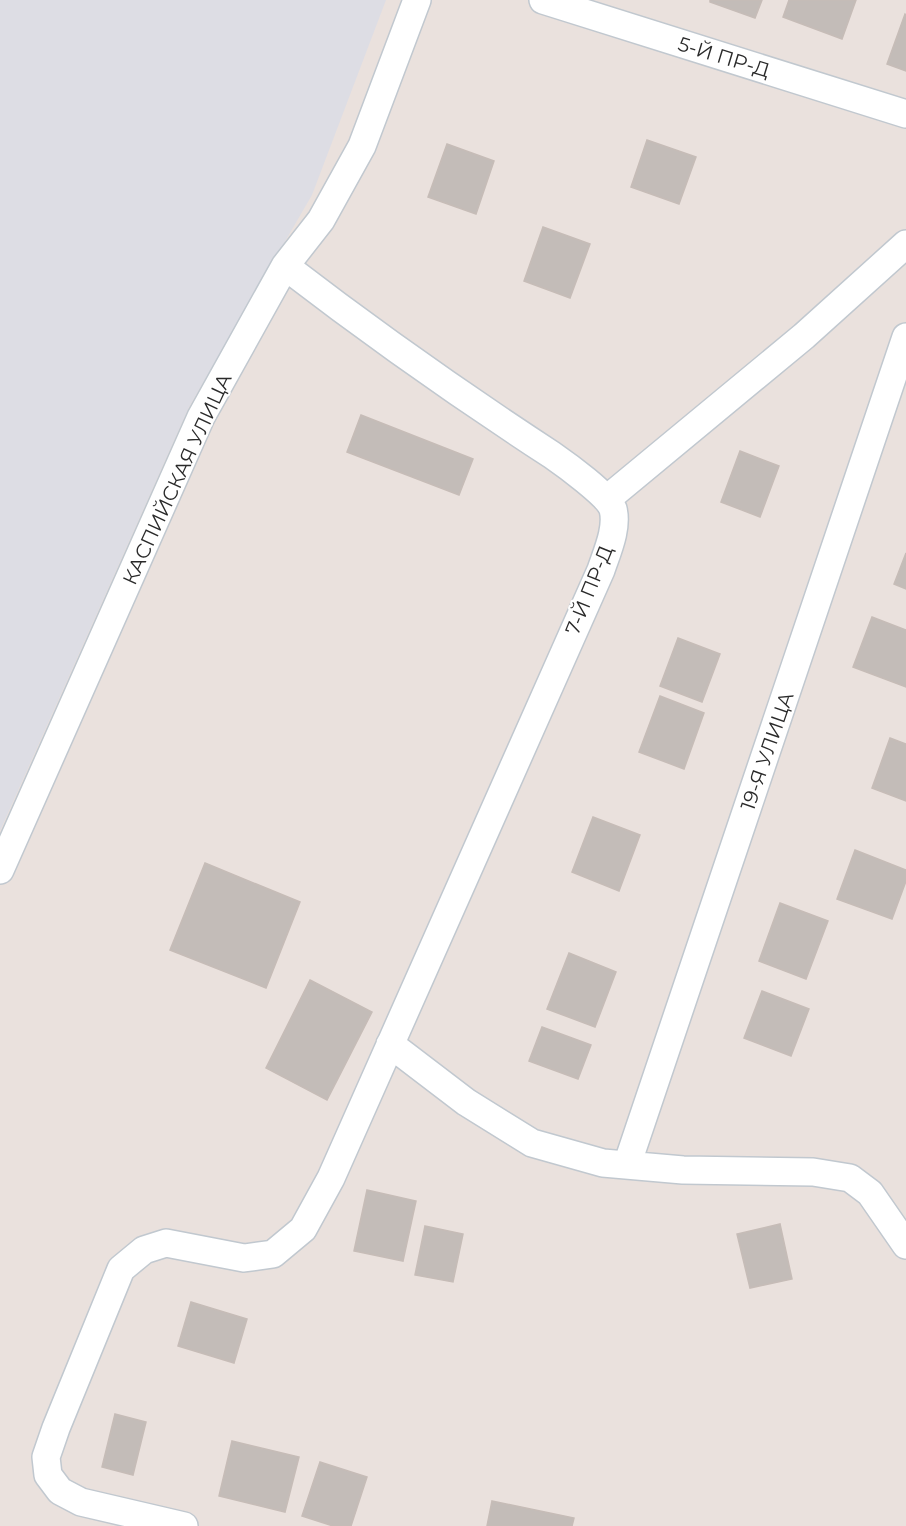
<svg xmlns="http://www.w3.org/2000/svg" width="906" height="1526" font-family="Montserrat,sans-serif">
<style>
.industrial{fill:#dddde4}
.building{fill:#c3bcb8;stroke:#c6bcb7;stroke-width:1.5}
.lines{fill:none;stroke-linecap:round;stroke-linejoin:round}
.minor-casing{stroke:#c1c8cf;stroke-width:30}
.minor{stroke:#fff;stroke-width:27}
.labels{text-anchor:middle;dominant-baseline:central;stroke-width:4.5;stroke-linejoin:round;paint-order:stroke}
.street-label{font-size:20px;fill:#2a2a2a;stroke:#fff}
</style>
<rect width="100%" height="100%" fill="#eae1dd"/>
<!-- industrial -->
<path class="industrial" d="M 0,0 L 386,0 L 312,195 L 189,407 L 0,831 Z"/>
<!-- building -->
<path class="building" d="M 710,0 L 762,0 L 755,18 L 710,2 Z
M 789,0 L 856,0 L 842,39 L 783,17 Z
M 905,14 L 906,15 L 906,71 L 887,64 Z
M 647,140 L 696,157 L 679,204 L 631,187 Z
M 447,144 L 494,161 L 476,214 L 428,197 Z
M 543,227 L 590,244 L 570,298 L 524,281 Z
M 361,415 L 473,459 L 459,495 L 347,452 Z
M 740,451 L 779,466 L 760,517 L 721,502 Z
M 906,553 L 906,589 L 894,584 Z
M 872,617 L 906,630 L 906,687 L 853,667 Z
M 678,638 L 720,654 L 702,702 L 660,686 Z
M 660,696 L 704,713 L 684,769 L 639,752 Z
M 890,738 L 906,744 L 906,801 L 872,788 Z
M 593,817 L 640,835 L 619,891 L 572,872 Z
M 855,850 L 906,870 L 906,881 L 892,919 L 837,899 Z
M 205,863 L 300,902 L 266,988 L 170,950 Z
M 780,903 L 828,921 L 806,979 L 759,961 Z
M 569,953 L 616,972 L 595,1027 L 547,1009 Z
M 310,980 L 372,1012 L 327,1100 L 266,1068 Z
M 762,991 L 809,1009 L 791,1056 L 744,1038 Z
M 542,1027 L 591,1045 L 578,1079 L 529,1061 Z
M 367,1190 L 416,1201 L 403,1261 L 354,1251 Z
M 780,1224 L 792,1279 L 750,1288 L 737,1234 Z
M 425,1226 L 463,1234 L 453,1282 L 415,1275 Z
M 191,1302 L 247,1319 L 234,1363 L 178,1346 Z
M 115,1414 L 146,1422 L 133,1475 L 102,1467 Z
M 232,1441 L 299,1457 L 285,1512 L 219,1496 Z
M 320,1462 L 367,1477 L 351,1526 L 333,1526 L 302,1516 Z
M 492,1501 L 574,1518 L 572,1526 L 487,1526 Z"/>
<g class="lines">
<!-- minor casing -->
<g class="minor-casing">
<path id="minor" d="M 543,0 L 906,114
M 607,499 L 804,336 L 906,244
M 0,870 L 201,417 L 285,266 L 321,220 L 362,146 L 417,0
M 390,1044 L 466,1102 L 532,1143 L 603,1163 L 683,1170 L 813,1172 L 850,1178 L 870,1193 L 906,1245
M 627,1165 L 906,337
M 184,1526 L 81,1502 L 60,1491 L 48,1475 L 46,1457 L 56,1428 L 121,1269 L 144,1250 L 166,1243 L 244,1258 L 273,1254 L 303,1229 L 331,1178 L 601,570 C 607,552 618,528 613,509 C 608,495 565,464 552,455 C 460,395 372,333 285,266"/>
</g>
<!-- minor -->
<use href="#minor" class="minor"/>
</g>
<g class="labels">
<!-- street labels -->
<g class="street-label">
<text transform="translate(724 57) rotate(17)">5-Й ПР-Д</text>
<text transform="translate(177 479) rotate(-65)">КАСПИЙСКАЯ УЛИЦА</text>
<text transform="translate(589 590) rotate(-68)">7-Й ПР-Д</text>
<text transform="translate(767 751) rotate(-71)">19-Я УЛИЦА</text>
</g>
</g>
</svg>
